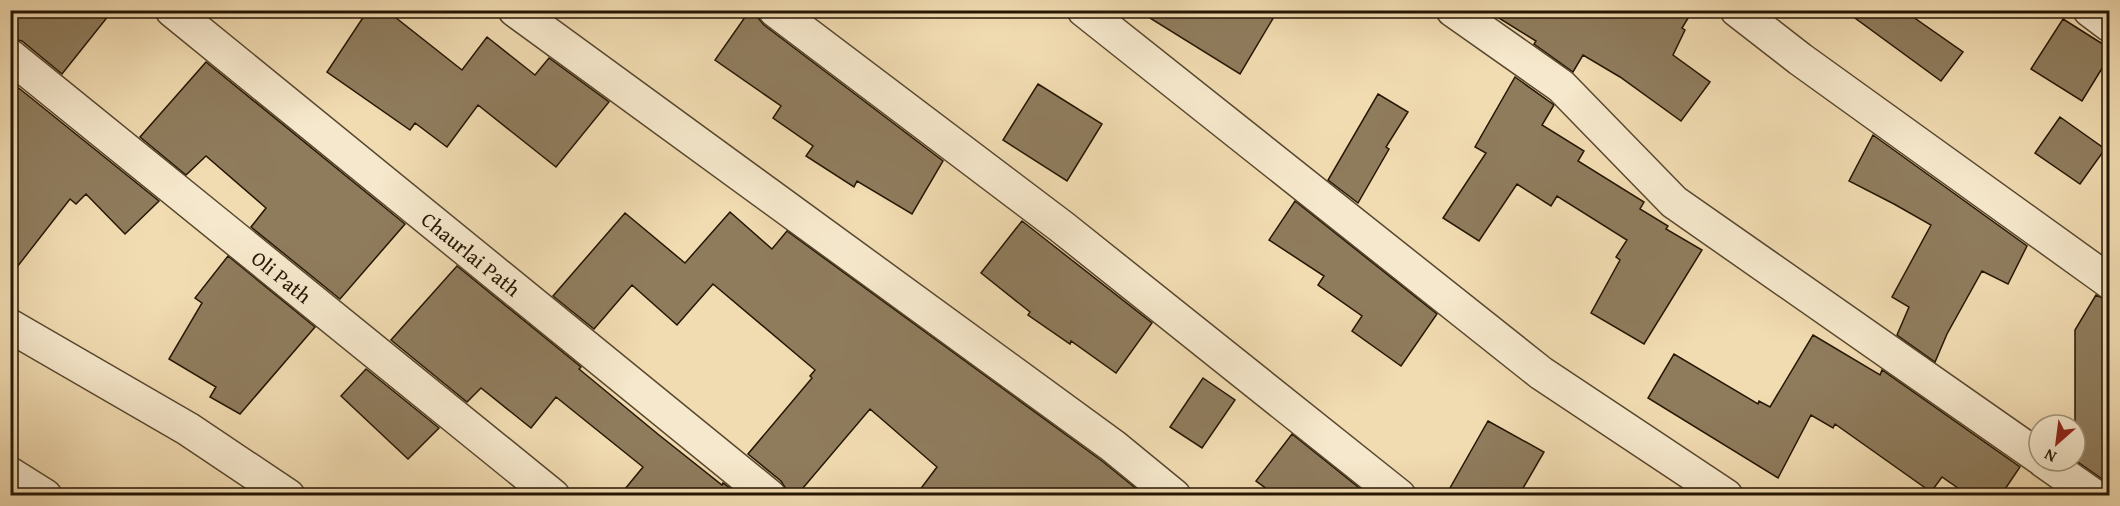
<svg xmlns="http://www.w3.org/2000/svg" width="2120" height="506" font-family="'Gentium Book Plus',serif">
<style>
.building{fill:#8f7c5d;stroke:#251603;stroke-width:1.5}
.lines{fill:none;stroke-linecap:round;stroke-linejoin:round}
.street-casing{stroke:#58472e;stroke-width:36}
.street{stroke:#f6e8cc;stroke-width:33}
.labels{text-anchor:middle;dominant-baseline:central;stroke-width:5;stroke-linejoin:round;paint-order:stroke}
.street-label{font-size:21px;fill:#251603;stroke:#f6e8cc}
</style>
<rect width="100%" height="100%" fill="#f1dbb1"/>
<filter id="stains"><feTurbulence type="fractalNoise" baseFrequency=".00333" numOctaves="4"/><feColorMatrix values="0 0 0 0 .2 0 0 0 0 .09 0 0 0 0 .02 0 0 0 .5 -.17"/></filter>
<radialGradient id="worn" r=".72"><stop offset=".6" stop-color="#630" stop-opacity="0"/><stop offset="1" stop-color="#630" stop-opacity=".3"/></radialGradient>
<!-- building -->
<path class="building" d="M 10,10 L 113,10 L 62,74 L 22,41 L 10,38 Z
M 368,10 L 386,10 L 462,70 L 487,37 L 535,75 L 549,58 L 609,102 L 556,167 L 478,105 L 447,147 L 415,123 L 410,130 L 327,72 Z
M 750,10 L 757,10 L 758,18 L 764,25 L 943,161 L 912,214 L 857,181 L 854,187 L 806,156 L 813,146 L 773,118 L 781,106 L 715,60 Z
M 1137,10 L 1278,10 L 1240,74 Z
M 1486,10 L 1693,10 L 1682,28 L 1685,30 L 1673,55 L 1710,82 L 1681,121 L 1620,77 L 1583,55 L 1573,72 L 1534,44 L 1536,41 Z
M 1844,10 L 1903,10 L 1963,52 L 1941,81 Z
M 2063,19 L 2109,48 L 2109,57 L 2082,101 L 2031,69 Z
M 206,62 L 405,224 L 340,299 L 251,227 L 266,208 L 206,156 L 186,175 L 140,137 Z
M 1515,77 L 1554,105 L 1542,125 L 1584,151 L 1578,161 L 1644,202 L 1640,209 L 1668,226 L 1666,229 L 1702,250 L 1644,344 L 1591,313 L 1620,260 L 1616,257 L 1627,240 L 1557,196 L 1551,206 L 1517,184 L 1479,241 L 1443,218 L 1486,153 L 1475,147 Z
M 10,81 L 159,201 L 125,234 L 86,194 L 76,204 L 70,199 L 10,276 Z
M 1038,84 L 1102,124 L 1067,181 L 1003,140 Z
M 1378,94 L 1408,112 L 1386,147 L 1389,149 L 1358,203 L 1328,180 Z
M 2060,117 L 2105,149 L 2080,184 L 2035,153 Z
M 1873,135 L 2027,246 L 2008,284 L 1982,271 L 1947,334 L 1935,362 L 1897,335 L 1909,307 L 1892,297 L 1931,225 L 1894,204 L 1849,181 Z
M 1295,201 L 1437,314 L 1401,366 L 1352,331 L 1362,316 L 1318,285 L 1324,276 L 1269,240 Z
M 730,212 L 772,249 L 787,231 L 1102,461 L 1144,495 L 916,495 L 937,467 L 870,409 L 797,495 L 787,495 L 786,489 L 781,481 L 748,454 L 812,378 L 810,376 L 815,370 L 713,284 L 677,325 L 632,285 L 594,329 L 553,296 L 625,213 L 685,263 Z
M 1022,221 L 1152,323 L 1116,373 L 1071,341 L 1070,344 L 1028,315 L 1030,312 L 981,273 Z
M 228,256 L 315,327 L 240,414 L 210,397 L 216,387 L 169,359 L 202,303 L 195,298 Z
M 457,266 L 581,367 L 579,369 L 659,435 L 722,485 L 723,483 L 739,495 L 620,495 L 643,467 L 556,397 L 531,428 L 481,388 L 467,402 L 391,340 Z
M 2096,295 L 2109,301 L 2109,486 L 2105,481 L 2075,460 L 2075,330 Z
M 1813,335 L 1880,375 L 1882,370 L 2020,467 L 2001,495 L 1968,495 L 1942,477 L 1931,492 L 1835,424 L 1833,428 L 1811,415 L 1778,478 L 1648,398 L 1674,354 L 1758,404 L 1759,401 L 1770,407 Z
M 366,369 L 439,428 L 408,459 L 341,396 Z
M 1203,378 L 1235,400 L 1202,448 L 1170,427 Z
M 1488,421 L 1544,452 L 1519,495 L 1446,495 Z
M 1292,434 L 1368,495 L 1275,495 L 1256,481 Z"/>
<g class="lines">
<!-- street casing -->
<g class="street-casing">
<g id="street">
<path id="s1" d="M 172,10 L 769,496"/>
<path d="M 515,10 L 1113,446 L 1174,496"/>
<path d="M 775,10 L 1062,227 L 1399,496"/>
<path d="M 1084,10 L 1541,373 L 1726,496"/>
<path d="M 1453,10 L 1561,86 L 1674,202 L 2039,457"/>
<path d="M 1737,10 L 1800,59 L 2110,282"/>
<path d="M 2090,10 L 2110,25"/>
<path id="s2" d="M 10,56 L 553,496"/>
<path d="M 10,326 L 188,429 L 288,496"/>
<path d="M 2044,461 L 2094,496"/>
<path d="M 10,474 L 45,496"/>
</g>
</g>
<!-- street -->
<use href="#street" class="street"/>
</g>
<g class="labels">
<!-- street labels -->
<g class="street-label">
<text stroke="none"><textPath href="#s1" startOffset="386">Chaurlai Path</textPath></text>
<text stroke="none"><textPath href="#s2" startOffset="350">Oli Path</textPath></text>
</g>
</g>
<!-- margin -->
<rect width="2120" height="506" fill="none" stroke="#f1dbb1" stroke-width="36"/>
<rect x="12" y="12" width="2096" height="482" fill="none" stroke="#251603" stroke-width="3"/>
<rect x="18" y="18" width="2084" height="470" fill="none" stroke="#251603" stroke-width="1.5"/>
<!-- north arrow -->
<g transform="translate(2057 443) rotate(208)"><circle r="28" fill="#f6e8cc" stroke="#a2947c" stroke-width="1.5"/>
<path d="M0-4.5L10 22L0 15L-10 22Z" fill="#8f2418"/>
<text y="-9" font-size="16" font-weight="bold" text-anchor="middle" fill="#251603">N</text>
</g>
<rect width="100%" height="100%" filter="url(#stains)"/>
<rect width="100%" height="100%" fill="url(#worn)"/>
</svg>
